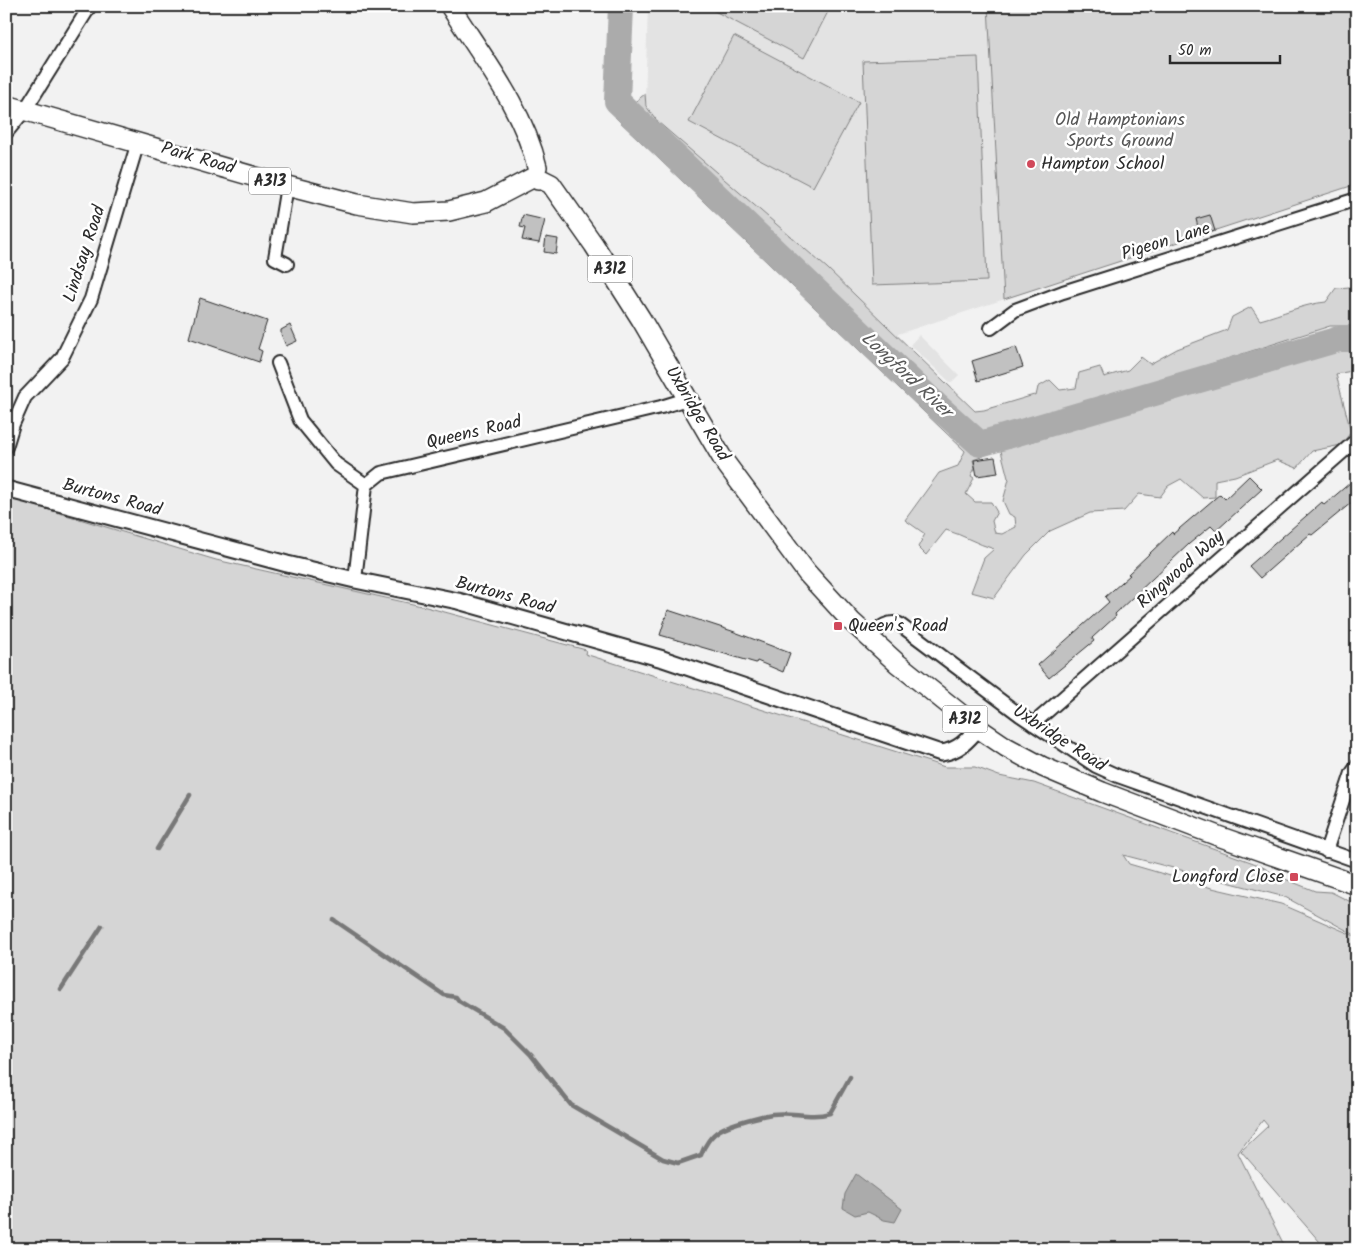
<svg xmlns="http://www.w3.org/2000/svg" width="1363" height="1255" font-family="Kalam,sans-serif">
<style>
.built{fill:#e3e3e3}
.green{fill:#d5d5d5;stroke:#808080}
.water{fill:#ababab;stroke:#787878}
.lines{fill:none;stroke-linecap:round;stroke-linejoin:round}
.stream{stroke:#787878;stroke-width:4.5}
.river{stroke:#ababab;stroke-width:26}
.building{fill:#c1c1c1;stroke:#2b2b2b}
.minor-casing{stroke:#2b2b2b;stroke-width:16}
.tertiary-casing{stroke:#2b2b2b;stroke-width:19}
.primary-casing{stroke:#2b2b2b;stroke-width:22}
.minor{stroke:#fff;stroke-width:12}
.tertiary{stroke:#fff;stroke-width:15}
.primary{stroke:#fff;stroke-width:19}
.poi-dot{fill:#d1495b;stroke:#fff;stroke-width:2}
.labels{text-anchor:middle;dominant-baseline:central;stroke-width:5;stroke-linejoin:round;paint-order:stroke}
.shield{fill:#fff;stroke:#6b6b6b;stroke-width:1}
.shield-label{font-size:16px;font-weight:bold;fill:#2b2b2b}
.park-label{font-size:18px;fill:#565656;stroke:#fff}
.street-label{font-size:18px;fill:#2b2b2b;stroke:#fff}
.poi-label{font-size:18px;fill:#2b2b2b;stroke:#fff;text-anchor:start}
.water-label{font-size:19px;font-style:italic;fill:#585858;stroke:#fff}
</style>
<rect width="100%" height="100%" fill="#f2f2f2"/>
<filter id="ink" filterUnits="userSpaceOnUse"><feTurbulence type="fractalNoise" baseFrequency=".02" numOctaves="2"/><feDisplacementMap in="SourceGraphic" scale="10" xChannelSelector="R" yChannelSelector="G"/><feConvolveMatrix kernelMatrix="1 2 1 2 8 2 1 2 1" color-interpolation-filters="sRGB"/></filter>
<g filter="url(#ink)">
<!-- built -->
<path class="built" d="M 648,6 L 1357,6 L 1357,184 L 895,335 L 827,268 L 668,132 L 652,115 L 645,100 Z
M 919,335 L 959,375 L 951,383 L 910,345 Z"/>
<!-- green -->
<path class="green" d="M 705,6 L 831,6 L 804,58 Z
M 988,6 L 1357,6 L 1357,184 L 1004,299 Z
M 734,36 L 859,102 L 813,187 L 689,122 Z
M 978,57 L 987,281 L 872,285 L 863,61 Z
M 645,94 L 646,106 L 658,122 L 827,268 L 975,411 L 984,410 L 1034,395 L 1036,396 L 1038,387 L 1050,380 L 1060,390 L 1076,388 L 1079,373 L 1100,367 L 1104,377 L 1128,370 L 1141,357 L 1150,364 L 1177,349 L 1227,330 L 1232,317 L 1251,307 L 1260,320 C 1282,314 1304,304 1326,302 L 1336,288 L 1350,287 L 1357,292 L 1357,326 L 1330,326 L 1022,424 L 981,439 L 964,426 L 958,431 L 982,449 L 984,456 L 973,460 L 975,468 L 971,476 L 974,478 L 966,494 L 975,502 L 991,502 L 997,512 L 992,521 L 995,533 L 1002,534 L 1016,527 L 1015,517 L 1009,514 L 1003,501 L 1009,479 L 1008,478 L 1000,447 L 1037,436 L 1055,434 L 1335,345 L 1357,345 L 1357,370 L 1336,374 L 1351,432 L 1341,445 L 1312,451 L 1297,468 L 1277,460 L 1235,476 L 1215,480 L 1215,497 L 1203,498 L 1181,479 L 1168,486 L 1160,497 L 1139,494 L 1124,511 L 1090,513 L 1050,531 L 1026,555 L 994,598 L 971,592 L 984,558 L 994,549 C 977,544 963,535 946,530 L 926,555 L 918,547 L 925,534 L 905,520 L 939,473 L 958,466 L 965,451 L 615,117 Z
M 6,497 L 216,560 L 426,607 L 586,650 L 585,654 L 945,767 L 975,767 L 999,776 L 1034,783 L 1259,865 L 1280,877 L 1315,891 L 1331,892 L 1357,905 L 1357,936 L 1285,897 L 1123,855 L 1129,864 L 1212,888 L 1281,904 L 1357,937 L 1357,1249 L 1326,1249 L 1241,1151 L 1268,1126 L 1263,1120 L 1238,1153 L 1286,1249 L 6,1249 Z"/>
<!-- water -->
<path class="water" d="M 856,1174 L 902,1209 L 895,1222 L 884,1220 L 868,1212 L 855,1215 L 843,1208 L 845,1194 Z"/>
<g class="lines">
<!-- stream -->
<path class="stream" d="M 157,849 L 190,795
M 334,920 L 444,995 L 456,997 L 459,1001 L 504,1028 L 531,1055 L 571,1105 L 663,1159 L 678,1163 L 701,1155 C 704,1146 711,1135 720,1130 C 730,1124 760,1116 772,1114 C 793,1111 809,1119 830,1113 L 850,1077
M 61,989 L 102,926"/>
<!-- river -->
<path class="river" d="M 621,6 L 617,101 L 936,405 L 980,444 L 1339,339 L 1357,339"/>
</g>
<!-- building -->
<path class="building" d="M 523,215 L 545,220 L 539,243 L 522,240 L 525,228 L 520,227 Z
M 1210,215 L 1215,231 L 1200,235 L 1196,219 Z
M 546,237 L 558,239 L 556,254 L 544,252 Z
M 200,298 L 267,321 L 258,349 L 262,351 L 259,362 L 189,338 Z
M 290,325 L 297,341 L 286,346 L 281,334 L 281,330 Z
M 1016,347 L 1023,367 L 978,381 L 972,361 Z
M 995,457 L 998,473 L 977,476 L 974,460 Z
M 1249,476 L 1262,489 L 1216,531 L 1211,526 L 1189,544 L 1115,614 L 1116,616 L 1092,638 L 1094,641 L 1049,678 L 1038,665 L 1109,602 L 1105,597 L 1130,575 L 1128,574 L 1172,532 L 1173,534 L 1220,494 L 1225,499 Z
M 1357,477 L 1357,498 L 1312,535 L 1310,534 L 1260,578 L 1249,566 L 1322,502 L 1324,505 Z
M 668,610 L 732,631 L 790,653 L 783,672 L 757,661 L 756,663 L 660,635 Z"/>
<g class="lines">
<!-- minor casing -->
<g class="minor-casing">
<path id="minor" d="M 6,133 L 25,110 L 90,6
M 287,186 L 275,258 L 287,264
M 991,328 L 1015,310 L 1063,292 L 1357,199
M 278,363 L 300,420 L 336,464 L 366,485
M 6,447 L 13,424 L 25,397 L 62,358 L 91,299 L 138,142
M 355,580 L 366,485 L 381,473 L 661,407 L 687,399
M 869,637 C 878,630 886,620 899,624 L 1020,715 L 1096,766 L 1118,776 L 1357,861
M 1033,724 L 1353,443
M 1326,851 L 1352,773 L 1357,766"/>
</g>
<!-- tertiary casing -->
<g class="tertiary-casing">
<path id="tertiary" d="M 6,489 L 287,564 L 355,580 L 458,601 L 663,659 L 941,753 C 958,751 967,741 978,728"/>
</g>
<!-- primary casing -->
<g class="primary-casing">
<path id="primary" d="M 450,6 C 482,57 523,108 537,167
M 6,105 L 287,186 L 357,204 L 413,213 L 449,211 L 486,202 L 534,177
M 534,177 L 538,180 L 541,179 L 551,184 L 594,245 L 641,319 L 724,461 L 807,573 L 851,621 L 897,663 L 978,728 L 1006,747 L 1043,767 L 1102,792 L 1218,836 L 1357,885"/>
</g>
<!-- minor -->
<use href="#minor" class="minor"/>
<!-- tertiary -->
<use href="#tertiary" class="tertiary"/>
<!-- primary -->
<use href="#primary" class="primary"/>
</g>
</g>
<!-- markers -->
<g class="poi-dot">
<circle cx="1031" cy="164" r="5"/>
<rect x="833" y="621" width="10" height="10" rx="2.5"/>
<rect x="1289" y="872" width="10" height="10" rx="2.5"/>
</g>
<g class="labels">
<!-- shield labels -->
<g class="shield">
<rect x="249" y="167.5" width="42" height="27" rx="4"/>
<rect x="587.5" y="255.5" width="45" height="27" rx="4"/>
<rect x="942.5" y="705.5" width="45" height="27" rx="4"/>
</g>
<g class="shield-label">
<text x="270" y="181">A313</text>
<text x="610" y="269">A312</text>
<text x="965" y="719">A312</text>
</g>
<!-- park labels -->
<g class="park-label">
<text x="1120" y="120">Old Hamptonians<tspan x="1120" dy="21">Sports Ground</tspan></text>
</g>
<!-- street labels -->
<g class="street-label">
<text transform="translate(198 159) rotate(16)">Park Road</text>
<text transform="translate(1166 242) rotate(-17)">Pigeon Lane</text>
<text transform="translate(85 254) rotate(-72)">Lindsay Road</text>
<text transform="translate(697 414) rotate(59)">Uxbridge Road</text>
<text transform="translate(474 433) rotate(-13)">Queens Road</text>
<text transform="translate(112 498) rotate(15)">Burtons Road</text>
<text transform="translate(1181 570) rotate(-41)">Ringwood Way</text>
<text transform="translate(505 596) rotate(15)">Burtons Road</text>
<text transform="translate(1059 739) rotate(33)">Uxbridge Road</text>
</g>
<!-- poi labels -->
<g class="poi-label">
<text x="1041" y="164">Hampton School</text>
<text x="848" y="626">Queen's Road</text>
<text x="1284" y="877" text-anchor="end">Longford Close</text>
</g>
<!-- water labels -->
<g class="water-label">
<text transform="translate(906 375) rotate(43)">Longford River</text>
</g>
</g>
<!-- margin -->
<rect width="1363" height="1255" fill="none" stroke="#fff" stroke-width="25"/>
<rect x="12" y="12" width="1338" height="1230" fill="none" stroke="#2b2b2b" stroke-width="2" filter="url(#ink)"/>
<!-- scale -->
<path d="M1170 55v8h110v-8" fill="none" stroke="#2b2b2b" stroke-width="2.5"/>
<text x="1178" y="55" font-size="15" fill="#2b2b2b" stroke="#ffffff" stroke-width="4" paint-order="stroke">50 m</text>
</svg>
